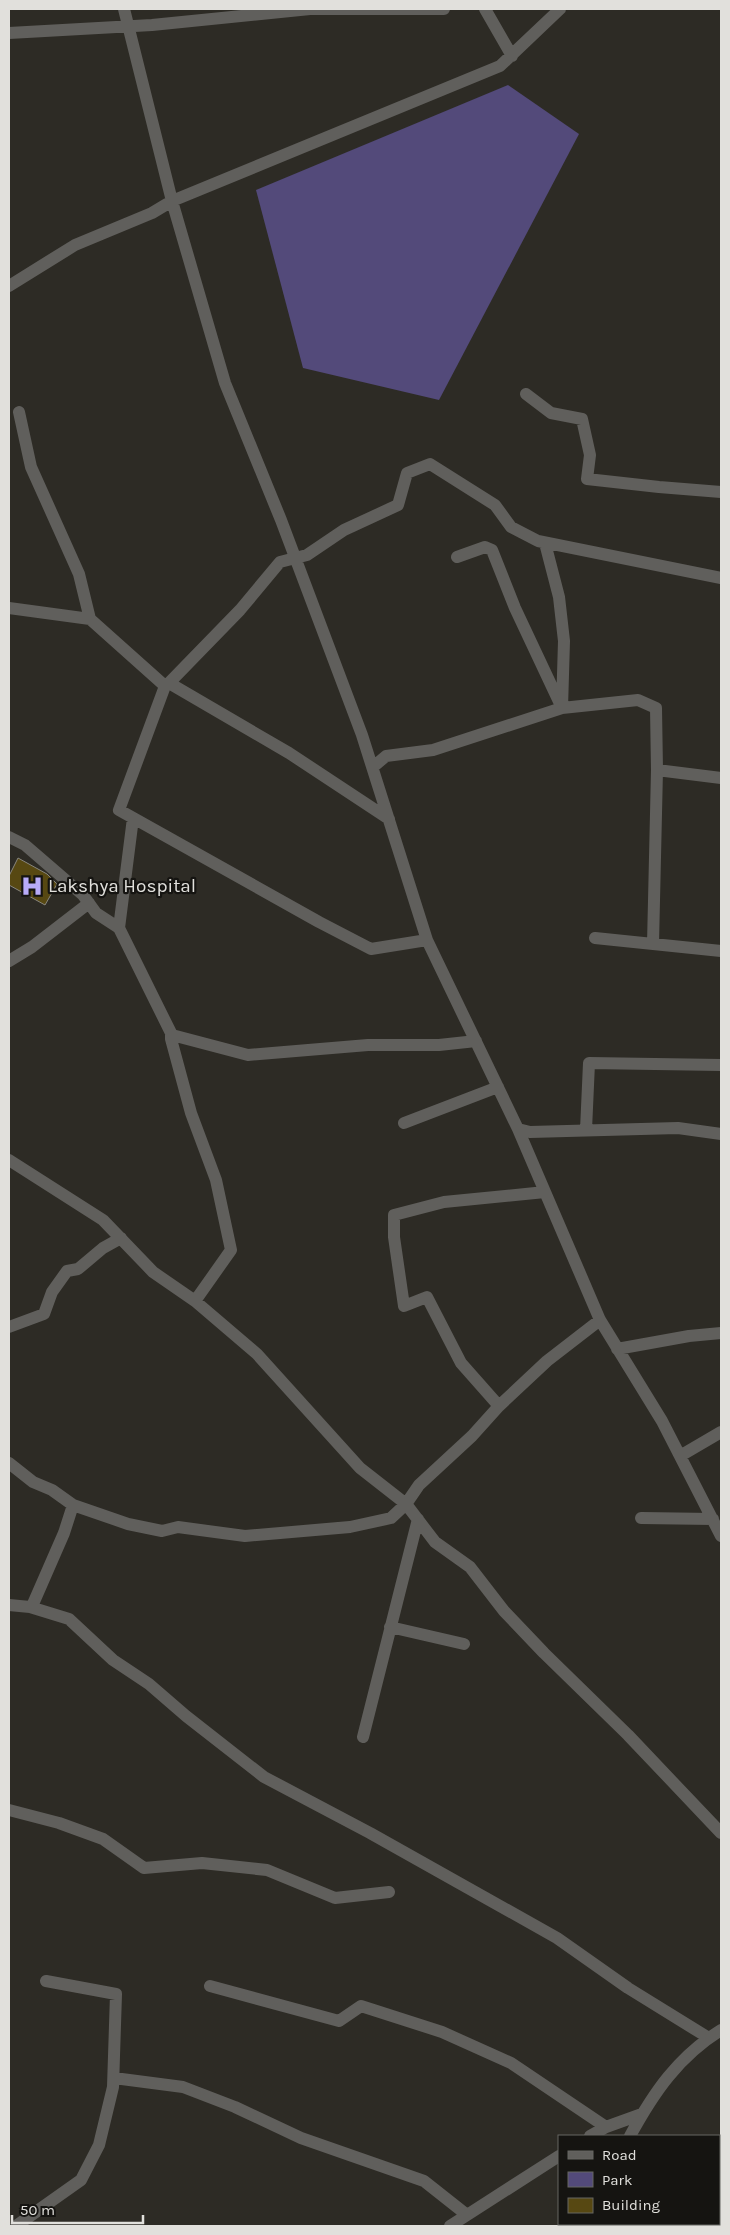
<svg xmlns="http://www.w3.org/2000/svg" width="730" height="2235" font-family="Karla,sans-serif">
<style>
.green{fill:#534a7a}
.building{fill:#574812;stroke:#88867e}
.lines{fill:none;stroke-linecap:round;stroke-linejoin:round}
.minor{stroke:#605f5c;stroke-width:12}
.labels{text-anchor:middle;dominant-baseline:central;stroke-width:4.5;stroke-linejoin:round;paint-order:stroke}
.poi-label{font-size:19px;fill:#e1e0dc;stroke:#151411;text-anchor:start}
</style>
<rect width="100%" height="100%" fill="#2d2b25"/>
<!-- green -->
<path class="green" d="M 508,85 L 579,134 L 439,400 L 303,368 L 256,190 Z"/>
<!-- building -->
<path class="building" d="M 18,858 L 47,874 L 57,884 L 45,905 L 9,885 L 9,876 Z"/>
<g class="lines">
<!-- minor -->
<path class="minor" d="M 485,9 L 512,56
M 560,9 L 500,66 L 172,201 L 225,383 L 281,520 L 362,735 L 427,940 L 518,1129 L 600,1320 L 662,1421 L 721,1536
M 9,33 L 152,25 L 310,9 L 444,9
M 9,286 L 75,245 L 152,213 L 172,201 L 124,9
M 526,394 L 551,413 L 582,419 L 590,455 L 587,479 L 659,487 L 721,492
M 19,412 L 31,467 L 79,574 L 90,619
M 457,557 L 485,547 L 492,550 L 515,608 L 562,708 L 564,641 L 559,597 L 545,543
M 9,608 L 90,619 L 165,686 L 169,683
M 165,686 L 119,810 L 319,922 L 371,949 L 427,940
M 373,767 L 386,756 L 433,750 L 562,708 L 638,700 L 656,708 L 657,770 L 721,778
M 389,819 L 289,753 L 169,683 L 240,610 L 280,562 L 307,555 L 344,530 L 398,505 L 407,473 L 430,464 L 495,505 L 511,527 L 538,541 L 721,578
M 9,837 L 25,845 L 83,895 L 96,913 L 119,928 L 172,1035 L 248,1055 L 368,1045 L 439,1045 L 476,1041
M 119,928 L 133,818
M 595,938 L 721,951
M 653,944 L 657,770
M 9,961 L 32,947 L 89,903
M 171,1033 L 171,1039 L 191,1113 L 216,1180 L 231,1250 L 195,1301
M 404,1123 L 498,1087
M 518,1129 L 530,1132 L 678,1128 L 721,1134
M 586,1130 L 589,1063 L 721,1065
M 9,1160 L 103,1220 L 153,1272 L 195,1301 L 257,1354 L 360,1468 L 406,1504 L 419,1485 L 472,1436 L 499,1406 L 547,1361 L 600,1320
M 9,1327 L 44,1314 L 52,1292 L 67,1271 L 78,1269 L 103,1248 L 121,1238
M 617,1349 L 689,1336 L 721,1333
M 499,1406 L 461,1363 L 427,1297 L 404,1306 L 394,1237 L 394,1215 L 444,1202 L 545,1192
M 680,1456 L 721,1432
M 9,1463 L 33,1482 L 52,1490 L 73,1505
M 641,1518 L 713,1519
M 9,1605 L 30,1607 L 69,1619 L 113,1660 L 149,1684 L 186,1716 L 264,1777 L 370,1833 L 557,1938 L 628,1988 L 709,2038
M 30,1607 L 33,1604 L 64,1533 L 73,1505 L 128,1524 L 162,1531 L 178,1527 L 245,1536 L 350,1527 L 391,1518 L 406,1504 L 435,1542 L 470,1567 L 504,1611 L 544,1653 L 628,1735 L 721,1833
M 390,1627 L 464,1644
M 363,1737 L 418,1519
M 9,1810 L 59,1823 L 103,1839 L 144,1868 L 202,1863 L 267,1870 L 335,1898 L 389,1892
M 210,1986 L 339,2021 L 361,2006 L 442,2032 L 511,2063 L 606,2127
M 114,2078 L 183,2087 L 235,2107 L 301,2138 L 424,2181 L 467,2215
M 590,2136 L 606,2127 L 642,2114
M 630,2136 C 654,2092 678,2057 721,2030
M 16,2226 L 81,2180 L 99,2145 L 113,2087 L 116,1994 L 46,1981
M 450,2226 L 559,2156
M 583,2226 L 584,2224"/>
</g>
<!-- icons -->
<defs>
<g id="hospital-bare" transform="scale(1.725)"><path d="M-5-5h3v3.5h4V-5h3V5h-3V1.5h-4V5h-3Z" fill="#b8abf7" stroke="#151411" stroke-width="2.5" paint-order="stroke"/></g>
</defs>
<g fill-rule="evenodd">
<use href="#hospital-bare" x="32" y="886"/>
</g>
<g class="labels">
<!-- poi labels -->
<g class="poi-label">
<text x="48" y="886">Lakshya Hospital</text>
</g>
</g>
<!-- border -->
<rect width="730" height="2235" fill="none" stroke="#e1e0dc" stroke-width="20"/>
<!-- legend -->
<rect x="558" y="2135" width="162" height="90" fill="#151411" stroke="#676662"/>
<rect x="568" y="2151" width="25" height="8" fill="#605f5c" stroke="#676662"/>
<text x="602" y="2160" font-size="15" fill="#e1e0dc">Road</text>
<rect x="568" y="2172" width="25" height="15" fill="#534a7a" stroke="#676662"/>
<text x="602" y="2185" font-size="15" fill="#e1e0dc">Park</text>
<rect x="568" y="2198" width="25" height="15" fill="#574812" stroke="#676662"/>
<text x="602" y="2210" font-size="15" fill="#e1e0dc">Building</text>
<!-- scale -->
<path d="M12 2215v8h131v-8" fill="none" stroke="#e1e0dc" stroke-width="2.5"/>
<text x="20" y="2215" font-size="15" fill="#e1e0dc" stroke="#151411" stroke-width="4" paint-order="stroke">50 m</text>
</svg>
